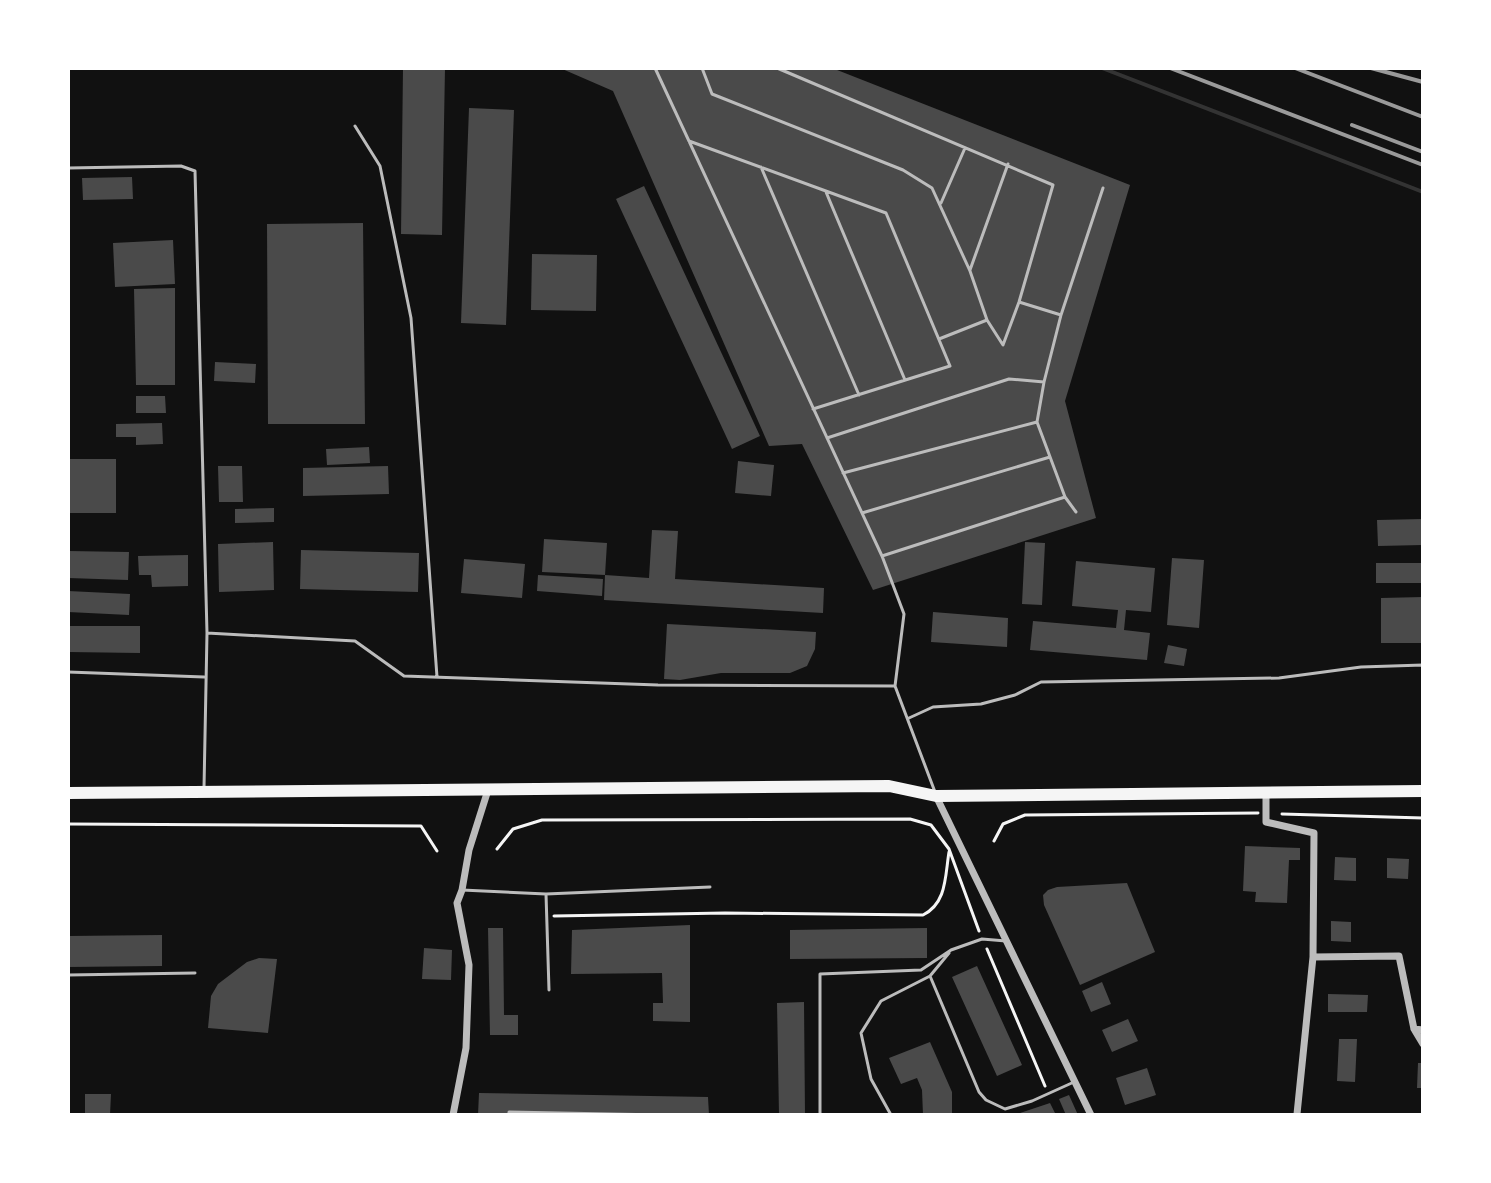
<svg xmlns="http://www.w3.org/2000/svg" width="1491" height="1183" font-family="'PT Sans Narrow',sans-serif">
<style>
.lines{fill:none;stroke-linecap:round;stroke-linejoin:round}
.stream{stroke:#333;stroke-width:4}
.building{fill:#4a4a4a}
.path{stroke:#f5f5f5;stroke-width:3}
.service{stroke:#bcbcbc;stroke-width:3}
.minor{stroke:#bcbcbc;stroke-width:7}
.trunk{stroke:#f5f5f5;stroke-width:12}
.rail{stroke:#9a9a9a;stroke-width:4}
</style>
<rect width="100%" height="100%" fill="#111"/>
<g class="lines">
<!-- stream -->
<path class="stream" d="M 1102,68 L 1423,192"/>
</g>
<!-- building -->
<path class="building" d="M 403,68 L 445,68 L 442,235 L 401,234 Z
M 560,68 L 832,68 L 1130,185 L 1065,401 L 1096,518 L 873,590 L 802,444 L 769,446 L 613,91 Z
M 469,108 L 514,110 L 506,325 L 461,323 Z
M 132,177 L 133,199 L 83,200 L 82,178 Z
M 644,186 L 760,436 L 732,449 L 616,199 Z
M 363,223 L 365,424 L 268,424 L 267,224 Z
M 173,240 L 175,284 L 115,287 L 113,243 Z
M 532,254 L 597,255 L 596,311 L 531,310 Z
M 175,288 L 175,385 L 136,385 L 134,289 Z
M 215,362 L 256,364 L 255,383 L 214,381 Z
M 136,396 L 165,396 L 166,413 L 136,413 Z
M 162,423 L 163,444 L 136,445 L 136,437 L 116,437 L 116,424 Z
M 369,447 L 370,463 L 327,465 L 326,449 Z
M 68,459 L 116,459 L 116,513 L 68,513 Z
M 738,461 L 774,465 L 771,496 L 735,493 Z
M 218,466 L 242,466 L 243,502 L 219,502 Z
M 388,466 L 389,494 L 303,496 L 303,468 Z
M 274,508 L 274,522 L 235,523 L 235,509 Z
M 1423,519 L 1423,545 L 1378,546 L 1377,520 Z
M 652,530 L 678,531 L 675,579 L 824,588 L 823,613 L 604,600 L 605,575 L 649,578 Z
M 544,539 L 607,543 L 605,575 L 542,572 Z
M 273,542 L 274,590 L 219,592 L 218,544 Z
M 1025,542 L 1045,543 L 1042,605 L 1022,604 Z
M 301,550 L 419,553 L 418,592 L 300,589 Z
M 68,551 L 129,552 L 128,580 L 68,578 Z
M 188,555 L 188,586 L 152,587 L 151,575 L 139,575 L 138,556 Z
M 1172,558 L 1204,560 L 1199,628 L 1167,625 Z
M 464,559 L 525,564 L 522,598 L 461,593 Z
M 1076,561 L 1155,568 L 1151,612 L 1126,610 L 1124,630 L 1150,633 L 1147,660 L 1030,650 L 1033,621 L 1116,628 L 1118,610 L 1072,606 Z
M 1376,563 L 1423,563 L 1423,583 L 1376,583 Z
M 538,575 L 603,579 L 602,596 L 537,591 Z
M 68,591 L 130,594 L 129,615 L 68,612 Z
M 1423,597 L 1423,643 L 1381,643 L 1381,598 Z
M 933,612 L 1008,618 L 1007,647 L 931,642 Z
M 667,624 L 816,632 L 815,649 L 807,666 L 790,673 L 721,673 L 680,680 L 664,679 Z
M 68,626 L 140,626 L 140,653 L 68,652 Z
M 1168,645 L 1187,649 L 1184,666 L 1164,663 Z
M 1245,846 L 1300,848 L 1300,860 L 1289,860 L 1287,903 L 1255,902 L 1256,892 L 1243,891 Z
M 1335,857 L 1356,858 L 1356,881 L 1334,880 Z
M 1387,858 L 1409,859 L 1408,879 L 1387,878 Z
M 1127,883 L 1155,952 L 1080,985 L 1044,905 L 1043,895 L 1048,890 L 1057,887 Z
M 1331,921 L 1351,922 L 1351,942 L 1331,941 Z
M 690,925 L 690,1022 L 653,1021 L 653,1003 L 663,1003 L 662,973 L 571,974 L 572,930 Z
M 488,928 L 503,928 L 504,1015 L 518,1015 L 518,1035 L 490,1035 Z
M 927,928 L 927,958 L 790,959 L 790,930 Z
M 162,935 L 162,966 L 68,967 L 68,936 Z
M 424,948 L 452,950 L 451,980 L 422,979 Z
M 259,958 L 277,959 L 268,1033 L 208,1028 L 211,996 L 218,984 L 247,962 Z
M 977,966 L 1022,1065 L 997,1076 L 952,977 Z
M 1102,982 L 1111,1004 L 1091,1012 L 1082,991 Z
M 1328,994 L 1368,995 L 1367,1012 L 1328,1012 Z
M 804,1002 L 805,1115 L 779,1115 L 777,1003 Z
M 1128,1019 L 1138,1041 L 1112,1052 L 1102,1030 Z
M 1339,1039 L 1357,1039 L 1355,1082 L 1337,1081 Z
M 930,1042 L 952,1092 L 952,1115 L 923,1115 L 922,1090 L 917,1078 L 901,1084 L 889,1058 Z
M 1418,1063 L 1423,1063 L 1423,1088 L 1417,1088 Z
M 1147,1068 L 1156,1095 L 1125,1105 L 1116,1078 Z
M 479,1093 L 708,1097 L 709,1115 L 478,1115 Z
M 85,1094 L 111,1094 L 110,1115 L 85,1115 Z
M 1069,1095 L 1078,1115 L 1066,1115 L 1059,1099 Z
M 1050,1103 L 1056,1115 L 1017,1115 L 1017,1114 Z"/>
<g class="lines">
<!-- path -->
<path class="path" d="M 1282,814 L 1423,818
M 68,824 L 421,826 L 437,851
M 994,841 L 1003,824 L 1025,815 L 1258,813
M 497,849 L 513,829 L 542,820 L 910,819 L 931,825 L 949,849 L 979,931
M 554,916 L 725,913 L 923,915 C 947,903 945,876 949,852
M 987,949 L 1045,1086"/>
<!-- service -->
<path class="service" d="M 655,68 L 882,556 L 904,614 L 895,686
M 702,68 L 712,94 L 903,170 L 932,188 L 970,271 L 987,320 L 1003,345 L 1019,302 L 1053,185 L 777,68
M 355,126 L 380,166 L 411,318 L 437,677
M 689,141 L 886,213 L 950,366 L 813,409
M 761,167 L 859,395
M 68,168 L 181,166 L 195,171 L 207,633
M 826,192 L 905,380
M 941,203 L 965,148
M 970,270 L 1008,164
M 1019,302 L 1061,315
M 939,339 L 987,320
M 827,438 L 1009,379 L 1044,382
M 843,473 L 1037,422
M 1076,512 L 1065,497 L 1037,422 L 1044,382 L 1061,315 L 1103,188
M 862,513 L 1050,457
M 882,556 L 1065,497
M 68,672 L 204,677
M 909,718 L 933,707 L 981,704 L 1015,695 L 1041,682 L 1279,678 L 1361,667 L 1423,665 L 1423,678
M 204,788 L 207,633 L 355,641 L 404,676 L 658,685 L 895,686 L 935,792
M 462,890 L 546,894 L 710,887
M 546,894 L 549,990
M 68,975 L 195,973
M 930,976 L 979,1092 L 986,1100 L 1005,1109 L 1032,1101 L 1074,1082
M 509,1115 L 509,1112 L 661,1115
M 820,1115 L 820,974 L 921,970 L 951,950 L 982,939 L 1006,941
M 891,1115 L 871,1079 L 861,1033 L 881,1001 L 930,976 L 949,953"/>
<!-- minor -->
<path class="minor" d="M 1266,794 L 1266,822 L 1314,833 L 1313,957 L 1297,1114
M 936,796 L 1091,1115
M 1313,957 L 1399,956 L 1414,1029 L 1423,1030
M 1414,1029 L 1423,1044
M 453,1115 L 466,1048 L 469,965 L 457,903 L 462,890 L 469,850 L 488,790"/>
<!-- trunk -->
<path class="trunk" d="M 68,793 L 889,786 L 936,796 L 1423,791"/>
<!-- rail -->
<path class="rail" d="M 1170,68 L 1423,165
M 1295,68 L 1423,117
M 1371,68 L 1423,82
M 1352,125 L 1423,152"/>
</g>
<!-- border -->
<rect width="1491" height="1183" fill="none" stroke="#ffffff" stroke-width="140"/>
</svg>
